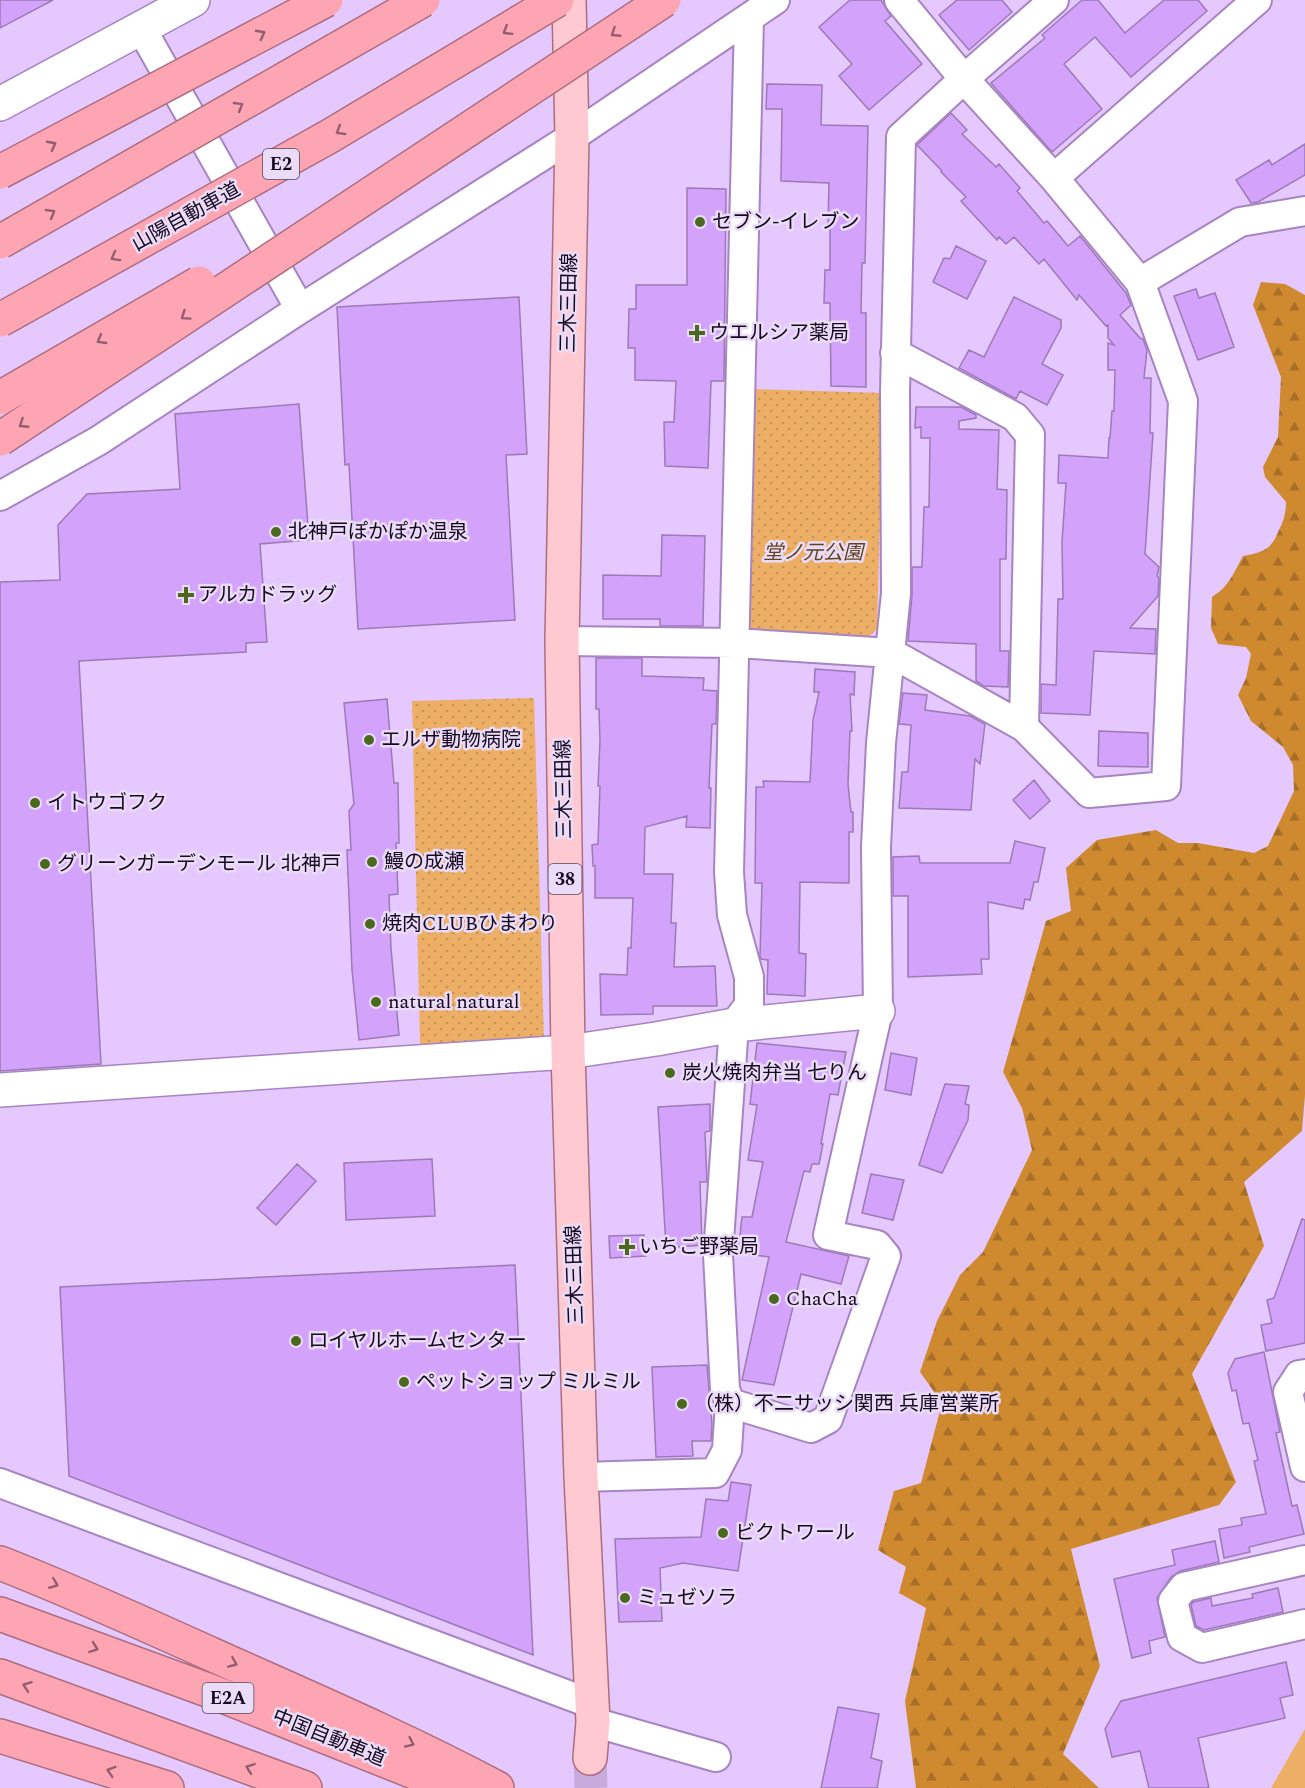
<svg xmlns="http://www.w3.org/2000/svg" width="1305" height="1788" font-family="Spectral,'Noto Sans JP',serif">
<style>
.green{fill:url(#green-dots)}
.forest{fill:url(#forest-firs)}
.pitch{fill:#edaf66}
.building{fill:#d3a2fa;stroke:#9c7ab7;stroke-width:1.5}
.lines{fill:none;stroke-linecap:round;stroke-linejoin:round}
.primary-tunnel{stroke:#c6abdc;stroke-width:33;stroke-dasharray:33 16;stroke-linecap:butt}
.street-casing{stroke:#a784c2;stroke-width:32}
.secondary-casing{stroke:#a784c2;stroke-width:36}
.primary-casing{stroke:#ac6e7f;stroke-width:36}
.highway-casing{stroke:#ac6e7f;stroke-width:36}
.street{stroke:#fff;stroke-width:28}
.secondary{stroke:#fff;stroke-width:33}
.primary{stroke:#fec9d1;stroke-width:33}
.highway{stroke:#fda5b3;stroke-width:33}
.highway-bridge-casing{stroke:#ac6e7f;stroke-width:36;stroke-linecap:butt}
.highway-bridge{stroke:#fda5b3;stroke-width:33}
.oneway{stroke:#955e70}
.poi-dot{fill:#4a691e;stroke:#eadcf7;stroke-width:2}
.labels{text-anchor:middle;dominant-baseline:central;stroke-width:5;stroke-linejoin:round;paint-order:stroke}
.shield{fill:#eadcf7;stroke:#554860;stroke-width:1.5}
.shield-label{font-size:18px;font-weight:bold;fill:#15081f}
.street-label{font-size:20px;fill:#15081f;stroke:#eadcf7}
.poi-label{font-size:20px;fill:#15081f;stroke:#eadcf7;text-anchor:start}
.park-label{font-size:20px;font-style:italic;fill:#5f421e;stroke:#eadcf7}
</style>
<defs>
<pattern id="green-dots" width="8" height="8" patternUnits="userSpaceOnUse" patternTransform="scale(1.5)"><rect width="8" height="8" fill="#edaf66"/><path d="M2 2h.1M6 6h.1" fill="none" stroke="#ca9558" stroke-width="1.8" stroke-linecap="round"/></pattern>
<pattern id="forest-firs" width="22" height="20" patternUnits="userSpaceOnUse" patternTransform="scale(1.5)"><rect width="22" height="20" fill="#cf8a2f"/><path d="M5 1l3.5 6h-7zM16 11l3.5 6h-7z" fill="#a76f27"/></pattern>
</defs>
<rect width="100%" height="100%" fill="#e5c8fd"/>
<!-- green -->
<path class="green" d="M 751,389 L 883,393 L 877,629 L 865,640 L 755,635 L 745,623 Z
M 534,698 L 544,1042 L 420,1045 L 412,701 Z"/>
<!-- forest -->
<path class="forest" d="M 1261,282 L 1285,284 L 1305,295 L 1305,1095 L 1302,1131 L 1244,1182 L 1264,1246 L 1192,1374 L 1236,1482 L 1219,1505 L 1071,1549 L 1100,1666 L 1063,1754 L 1099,1788 L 916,1788 L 905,1701 L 926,1608 L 899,1593 L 906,1567 L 878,1550 L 894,1491 L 921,1483 L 942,1403 L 920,1372 L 937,1321 L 960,1275 L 983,1252 L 1032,1150 L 1022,1108 L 1003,1072 L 1046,921 L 1071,911 L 1066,868 L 1097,840 L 1156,830 L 1178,843 L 1198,843 L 1254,853 L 1268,846 L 1294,791 L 1293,765 L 1283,747 L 1251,721 L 1238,695 L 1246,678 L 1251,654 L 1246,647 L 1218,644 L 1211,628 L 1212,597 C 1229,587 1234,572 1243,556 C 1264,552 1271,550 1279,530 C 1284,520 1286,513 1286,502 L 1265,477 L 1263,467 L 1278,437 L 1281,377 L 1253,305 Z"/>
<!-- pitch -->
<path class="pitch" d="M 1305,1729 L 1305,1788 L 1271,1788 Z"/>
<!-- building -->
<path class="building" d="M 0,0 L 53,0 L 0,28 Z
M 850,0 L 881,0 L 891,16 L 885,21 L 922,64 L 869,110 L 839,76 L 852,64 L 819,27 Z
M 957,0 L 1002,0 L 1012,12 L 969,50 L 939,15 Z
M 1082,0 L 1098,0 L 1125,33 L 1164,0 L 1198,0 L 1207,11 L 1131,77 L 1095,37 L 1064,64 L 1102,109 L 1052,152 L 991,83 L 1045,38 L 1042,35 Z
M 767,84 L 822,85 L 821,125 L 868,126 L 865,263 L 862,263 L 861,313 L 866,313 L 866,387 L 831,386 L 830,303 L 824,303 L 825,270 L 830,270 L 830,226 L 828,226 L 829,183 L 781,181 L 782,109 L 766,109 Z
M 951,113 L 967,130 L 962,134 L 996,167 L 999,164 L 1020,188 L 1017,191 L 1044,223 L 1047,221 L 1068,246 L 1080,236 L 1126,293 L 1131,305 L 1120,315 L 1140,338 L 1143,339 L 1147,350 L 1144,378 L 1151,378 L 1150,433 L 1153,433 L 1145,554 L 1159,567 L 1157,576 L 1159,578 L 1158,596 L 1130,628 L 1156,629 L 1155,654 L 1094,651 L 1090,715 L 1041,713 L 1041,684 L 1056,685 L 1058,599 L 1063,599 L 1062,542 L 1066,483 L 1058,483 L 1059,455 L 1108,458 L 1109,438 L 1110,438 L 1112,411 L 1114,411 L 1115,370 L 1108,370 L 1108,343 L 1114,345 L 1108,338 L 1108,325 L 1106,326 L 1079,295 L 1077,300 L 1044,259 L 1039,264 L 1014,237 L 1006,244 L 999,237 L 997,240 L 961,201 L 966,197 L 941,172 L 942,171 L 917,145 Z
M 1305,144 L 1305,175 L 1258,202 L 1251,203 L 1236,180 L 1269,160 L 1272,165 Z
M 687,188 L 726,189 L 724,381 L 711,381 L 708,468 L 665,466 L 664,422 L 674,422 L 676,381 L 635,380 L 635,348 L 628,348 L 629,309 L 636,309 L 636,285 L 687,285 Z
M 956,246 L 986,261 L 967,299 L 933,282 L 944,258 L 950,259 Z
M 1196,289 L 1199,298 L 1215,293 L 1234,347 L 1198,360 L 1174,296 Z
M 519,297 L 527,454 L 506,455 L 515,620 L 358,629 L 349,464 L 345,465 L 337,307 Z
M 1014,297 L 1061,320 L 1061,328 L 1042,364 L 1063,375 L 1047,405 L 1020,391 L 1016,399 L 959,368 L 969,350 L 984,357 Z
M 299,404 L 309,540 L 260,544 L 267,642 L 246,643 L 246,652 L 79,661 L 101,1064 L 0,1071 L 0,582 L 60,580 L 58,525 L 87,494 L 180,489 L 175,414 Z
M 916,407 L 961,407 L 976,415 L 976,418 L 959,421 L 959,429 L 999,430 L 997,489 L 1007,490 L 1006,559 L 1000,559 L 1000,651 L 1009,651 L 1008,687 L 984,686 L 976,681 L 976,644 L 908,641 L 912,595 L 912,567 L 922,567 L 924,507 L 929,507 L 930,438 L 921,438 L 921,427 L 915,428 Z
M 662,535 L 705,536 L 703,626 L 660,626 L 660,619 L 603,619 L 603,575 L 661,576 Z
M 596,658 L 642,658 L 642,676 L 704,678 L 703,690 L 717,691 L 716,724 L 712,724 L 709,788 L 711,788 L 710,828 L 686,827 L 687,816 L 645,827 L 644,874 L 673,874 L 671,923 L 676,923 L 674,967 L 715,966 L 717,1006 L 653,1006 L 653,1014 L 601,1015 L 600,974 L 627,975 L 628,948 L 631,948 L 633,898 L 595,898 L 595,866 L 593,866 L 592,845 L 598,844 L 600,786 L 598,786 L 600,741 L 599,709 L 596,709 Z
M 815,669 L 855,672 L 854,695 L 850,694 L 852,731 L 850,731 L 848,784 L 851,812 L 853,812 L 853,832 L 849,832 L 849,883 L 800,882 L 799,953 L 806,954 L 805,996 L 767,994 L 768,960 L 761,959 L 760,956 L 762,883 L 755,883 L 756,787 L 764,787 L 763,781 L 810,782 L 813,720 L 819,692 L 814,692 Z
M 903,693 L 927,695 L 925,710 L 970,716 L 985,724 L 980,764 L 975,759 L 971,810 L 899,808 L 902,772 L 908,772 L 911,725 L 899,724 Z
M 387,699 L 394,783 L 398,783 L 399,843 L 396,843 L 398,894 L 389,895 L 391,949 L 399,1035 L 359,1040 L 352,970 L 347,850 L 351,850 L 349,811 L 354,804 L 344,703 Z
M 1099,731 L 1148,733 L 1148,767 L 1098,766 Z
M 1034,780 L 1050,801 L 1030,819 L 1013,800 Z
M 1015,841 L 1045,848 L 1038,882 L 1034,882 L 1030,900 L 1025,899 L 1023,909 L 988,902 L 989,959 L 981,959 L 982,974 L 908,977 L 908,896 L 893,896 L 893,857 L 919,856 L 920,863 L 1010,863 Z
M 757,1043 L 846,1052 L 838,1095 L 830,1094 L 821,1144 L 823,1144 L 819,1164 L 812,1164 L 810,1172 L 804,1171 L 786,1242 L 849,1256 L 841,1284 L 801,1274 L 774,1385 L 742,1380 L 769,1257 L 738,1253 L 742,1217 L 752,1217 L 763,1162 L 748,1160 L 757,1105 L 750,1104 Z
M 891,1053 L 917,1058 L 911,1095 L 885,1090 Z
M 945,1084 L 969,1086 L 965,1104 L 969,1105 L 968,1120 L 942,1173 L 919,1165 Z
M 710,1104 L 710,1131 L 705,1132 L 707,1182 L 700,1182 L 702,1245 L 666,1248 L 658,1107 Z
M 432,1159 L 435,1216 L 346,1220 L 344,1163 Z
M 297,1164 L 316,1181 L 276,1225 L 257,1208 Z
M 871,1174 L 904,1180 L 893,1220 L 862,1213 Z
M 1302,1219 L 1305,1220 L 1305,1343 L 1266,1351 L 1261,1325 L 1272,1323 L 1267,1300 L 1274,1298 Z
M 644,1235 L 646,1256 L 610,1258 L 609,1236 Z
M 515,1265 L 533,1655 L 69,1476 L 60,1287 Z
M 1264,1352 L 1280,1432 L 1276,1433 L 1292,1506 L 1297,1505 L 1304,1534 L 1249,1547 L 1250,1552 L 1224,1558 L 1219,1529 L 1242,1525 L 1241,1518 L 1266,1514 L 1254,1461 L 1258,1460 L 1249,1423 L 1243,1424 L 1236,1390 L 1232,1391 L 1228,1373 L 1235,1359 Z
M 707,1365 L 712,1425 L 711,1441 L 692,1441 L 693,1456 L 656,1457 L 652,1367 Z
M 731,1482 L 751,1485 L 738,1571 L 683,1563 L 660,1568 L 662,1621 L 619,1622 L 615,1539 L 701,1537 L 706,1499 L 728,1501 Z
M 1215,1541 L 1219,1562 L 1180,1571 L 1171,1577 L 1157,1598 L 1165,1637 L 1149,1641 L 1151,1653 L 1132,1658 L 1114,1579 L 1175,1565 L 1172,1550 Z
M 1278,1588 L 1283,1612 L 1204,1630 L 1196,1626 L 1191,1605 L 1193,1602 L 1211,1598 L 1212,1606 L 1253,1598 L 1252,1594 Z
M 1286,1662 L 1293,1695 L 1280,1698 L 1285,1718 L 1198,1738 L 1209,1788 L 1149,1788 L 1140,1751 L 1112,1757 L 1105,1729 L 1121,1701 Z
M 838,1707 L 879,1714 L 871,1758 L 882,1761 L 877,1788 L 821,1788 Z"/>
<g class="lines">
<!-- primary-tunnel -->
<path class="primary-tunnel" d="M 590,1758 L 591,1788"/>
<!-- street casing -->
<g class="street-casing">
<path id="street" d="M 141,28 L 300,309
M 1054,178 L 1257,0
M 1140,282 L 1240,222 L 1305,211
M 895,353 L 1015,417 L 1030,435 L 1024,727
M 0,496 L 98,441 L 300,309 L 572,137 L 775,0
M 562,641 L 736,643 L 891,653 L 1024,727 L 1089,793 L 1166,786 L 1183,401 L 1140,282 L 1054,178 L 964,79 L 1054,0
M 1305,1374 L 1299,1375 L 1288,1392 L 1305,1467
M 730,1403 L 811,1428 L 828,1419 L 886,1256 L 877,1245 L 828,1235 L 878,1011 L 876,847 L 881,743 L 896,593 L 895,392 L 901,137 L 964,79 L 899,0
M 581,1477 L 715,1473 L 727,1450 L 730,1403 L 725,1389 L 718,1255 L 734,1025 L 749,1005 L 749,977 L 732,915 L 729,872 C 737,588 742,303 749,18
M 0,1483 L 592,1704
M 1305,1560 L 1184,1587 L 1173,1601 L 1182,1637 L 1202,1648 L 1305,1624
M 593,1722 L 716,1757"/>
</g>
<!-- secondary casing -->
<g class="secondary-casing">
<path id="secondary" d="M 0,104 L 193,0
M 0,1090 L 568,1052 L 656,1039 L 734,1025 L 878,1011"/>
</g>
<!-- primary casing -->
<g class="primary-casing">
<path id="primary" d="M 569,0 L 572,137 L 562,641 L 568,1052 L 581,1477 L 593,1722 L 590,1758"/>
</g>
<!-- highway casing -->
<g class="highway-casing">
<path id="highway" d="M 0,1563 C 72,1591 142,1623 213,1655 C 309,1698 403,1738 497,1788
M 0,1614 L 213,1692 L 454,1788
M 0,1676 L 305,1788
M 0,1736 L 167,1788"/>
</g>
<!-- street -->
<use href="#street" class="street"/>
<!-- secondary -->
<use href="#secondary" class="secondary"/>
<!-- primary -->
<use href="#primary" class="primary"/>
<!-- highway -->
<use href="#highway" class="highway"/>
<!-- highway-bridge casing -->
<g class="highway-bridge-casing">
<path id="highway-bridge" d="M 0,172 L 326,0
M 0,242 L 423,0
M 0,320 L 330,136 L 557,0
M 0,398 L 199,283
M 0,439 L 664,0"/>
</g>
<!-- highway-bridge -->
<use href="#highway-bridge" class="highway-bridge"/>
</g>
<!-- one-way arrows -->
<defs><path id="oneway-chevron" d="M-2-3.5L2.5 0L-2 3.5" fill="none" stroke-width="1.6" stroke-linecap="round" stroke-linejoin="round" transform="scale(1.5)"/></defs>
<g class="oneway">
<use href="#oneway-chevron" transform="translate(507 31) rotate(148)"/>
<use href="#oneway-chevron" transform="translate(615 33) rotate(147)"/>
<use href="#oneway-chevron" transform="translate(261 34) rotate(-28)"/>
<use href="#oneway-chevron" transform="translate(239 106) rotate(-30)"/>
<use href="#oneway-chevron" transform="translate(340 131) rotate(149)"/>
<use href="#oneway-chevron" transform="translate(52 145) rotate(-28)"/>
<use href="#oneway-chevron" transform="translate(51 213) rotate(-30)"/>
<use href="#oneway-chevron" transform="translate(115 257) rotate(151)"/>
<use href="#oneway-chevron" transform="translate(185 316) rotate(146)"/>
<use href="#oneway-chevron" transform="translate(101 340) rotate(150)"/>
<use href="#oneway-chevron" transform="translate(23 424) rotate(147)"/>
<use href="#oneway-chevron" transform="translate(54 1584) rotate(22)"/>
<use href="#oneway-chevron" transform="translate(94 1648) rotate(20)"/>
<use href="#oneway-chevron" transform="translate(233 1663) rotate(23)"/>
<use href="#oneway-chevron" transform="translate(27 1686) rotate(-160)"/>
<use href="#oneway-chevron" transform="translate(410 1743) rotate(25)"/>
<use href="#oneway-chevron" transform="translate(250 1768) rotate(-160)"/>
<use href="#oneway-chevron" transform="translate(111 1771) rotate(-163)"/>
</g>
<!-- markers -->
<g class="poi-dot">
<circle cx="700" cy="222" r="6"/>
<path d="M694 324h6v6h6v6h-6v6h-6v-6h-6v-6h6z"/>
<circle cx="276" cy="532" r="6"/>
<path d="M183 586h6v6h6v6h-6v6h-6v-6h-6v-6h6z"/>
<circle cx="369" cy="740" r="6"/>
<circle cx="35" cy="803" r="6"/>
<circle cx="372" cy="862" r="6"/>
<circle cx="45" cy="864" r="6"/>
<circle cx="370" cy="924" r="6"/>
<circle cx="376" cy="1002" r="6"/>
<circle cx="670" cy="1073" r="6"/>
<path d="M624 1238h6v6h6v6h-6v6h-6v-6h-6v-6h6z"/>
<circle cx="774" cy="1299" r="6"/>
<circle cx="296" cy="1341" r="6"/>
<circle cx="404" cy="1382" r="6"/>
<circle cx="682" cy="1404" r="6"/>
<circle cx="723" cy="1533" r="6"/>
<circle cx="625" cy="1598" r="6"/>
</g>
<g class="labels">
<!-- shield labels -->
<g class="shield">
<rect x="263" y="149" width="36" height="30" rx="4.5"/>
<rect x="548.5" y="864" width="33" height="30" rx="4.5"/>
<rect x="202.5" y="1683" width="51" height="30" rx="4.5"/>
</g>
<g class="shield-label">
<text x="281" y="164">E2</text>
<text x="565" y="879">38</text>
<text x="228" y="1698">E2A</text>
</g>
<!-- street labels -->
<g class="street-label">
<text transform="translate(186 217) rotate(-29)">山陽自動車道</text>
<text transform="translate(569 303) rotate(-89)">三木三田線</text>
<text transform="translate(564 789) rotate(-91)">三木三田線</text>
<text transform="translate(575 1275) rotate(-92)">三木三田線</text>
<text transform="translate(329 1738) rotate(22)">中国自動車道</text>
</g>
<!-- poi labels -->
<g class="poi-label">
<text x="712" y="222">セブン-イレブン</text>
<text x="709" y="333">ウエルシア薬局</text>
<text x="288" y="532">北神戸ぽかぽか温泉</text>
<text x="198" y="595">アルカドラッグ</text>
<text x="381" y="740">エルザ動物病院</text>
<text x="47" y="803">イトウゴフク</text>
<text x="384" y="862">鰻の成瀬</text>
<text x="57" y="864">グリーンガーデンモール 北神戸</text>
<text x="382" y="924">焼肉CLUBひまわり</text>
<text x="388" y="1002">natural natural</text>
<text x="682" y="1073">炭火焼肉弁当 七りん</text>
<text x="639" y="1247">いちご野薬局</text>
<text x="786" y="1299">ChaCha</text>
<text x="308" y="1341">ロイヤルホームセンター</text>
<text x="416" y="1382">ペットショップ ミルミル</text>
<text x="694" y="1404">（株）不二サッシ関西 兵庫営業所</text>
<text x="735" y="1533">ビクトワール</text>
<text x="637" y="1598">ミュゼソラ</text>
</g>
<!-- park labels -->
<g class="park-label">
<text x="813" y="553">堂ノ元公園</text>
</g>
</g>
</svg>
